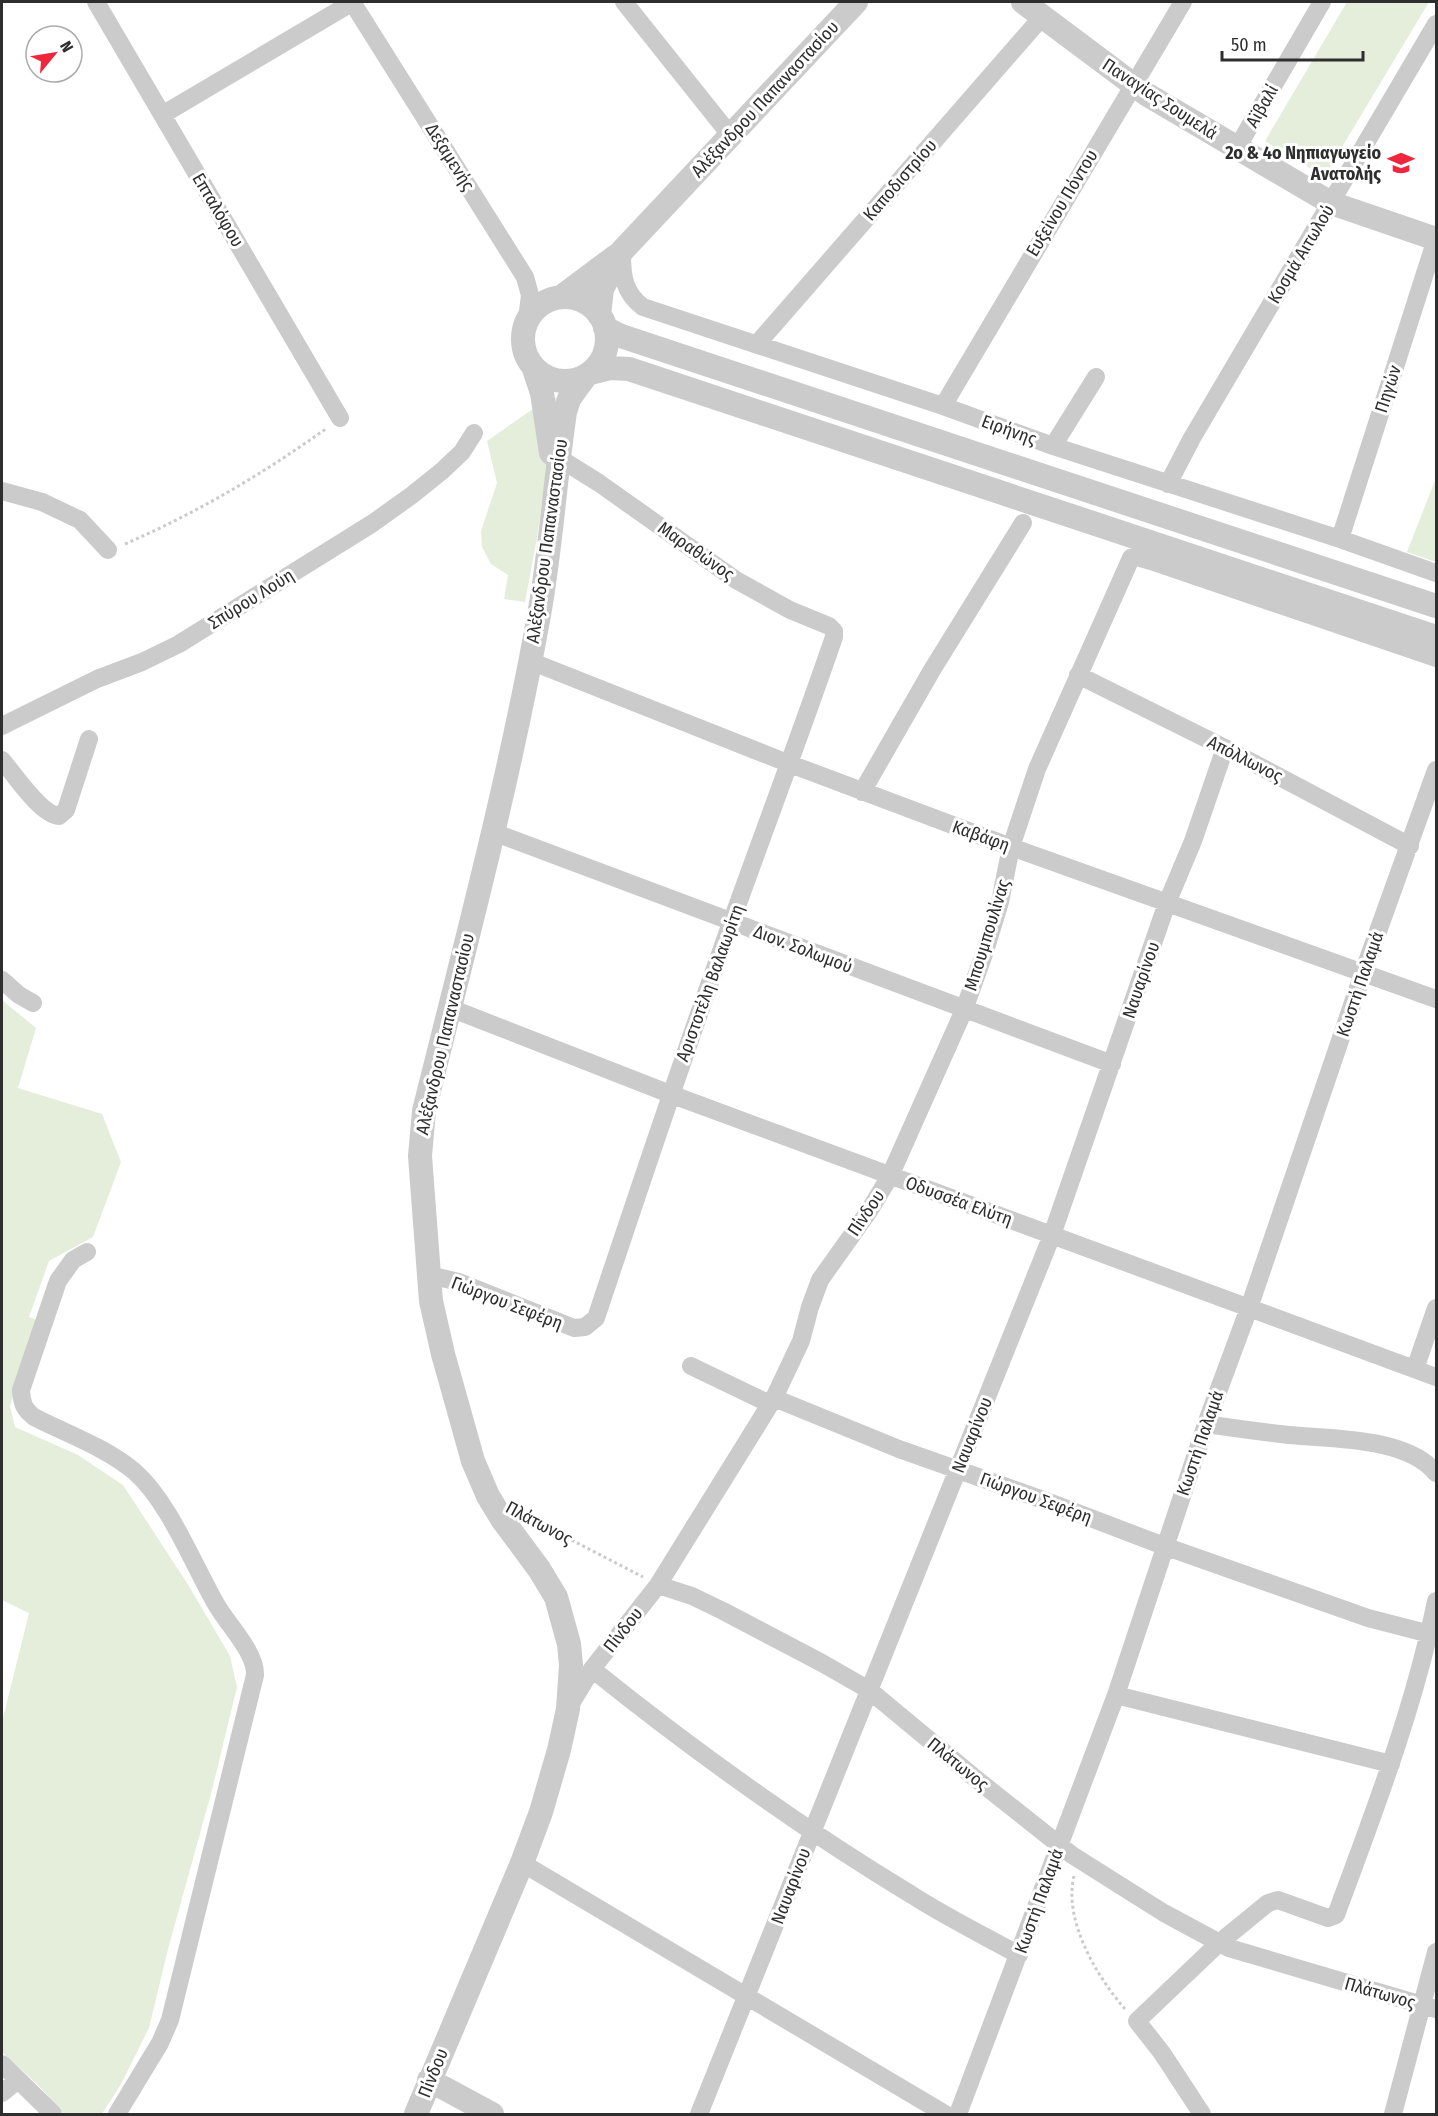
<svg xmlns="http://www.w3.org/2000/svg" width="1438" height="2116" font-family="'Fira Sans Condensed',sans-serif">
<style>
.green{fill:#e5eddb}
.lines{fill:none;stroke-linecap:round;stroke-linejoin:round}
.path{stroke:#cbcbcb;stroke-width:3;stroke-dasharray:3 3;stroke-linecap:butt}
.minor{stroke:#cbcbcb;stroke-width:18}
.tertiary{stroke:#cbcbcb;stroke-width:24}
.labels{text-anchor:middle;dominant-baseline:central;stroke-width:6;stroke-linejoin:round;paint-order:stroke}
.street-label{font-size:18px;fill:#2e2e2e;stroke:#fff}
.poi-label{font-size:18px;font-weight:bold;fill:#2e2e2e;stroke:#fff;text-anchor:end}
</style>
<rect width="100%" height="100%" fill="#fff"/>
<!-- green -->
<path class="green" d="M 1347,2 L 1429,2 L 1324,177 L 1265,141 Z
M 557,397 L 537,538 L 525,602 L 504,599 L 508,575 L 491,564 L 482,547 L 481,531 L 497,483 L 487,441 L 530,411 Z
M 1436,478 L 1436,562 L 1407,552 Z
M 2,1000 L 36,1028 L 18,1088 L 102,1114 L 121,1162 L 93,1237 L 49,1261 L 29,1317 L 37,1320 L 10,1406 L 15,1427 L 78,1455 L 123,1485 L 187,1583 L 230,1656 L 237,1687 L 212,1790 L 168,1949 L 149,2028 L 121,2084 L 102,2114 L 64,2114 L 38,2085 L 2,2052 L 2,1722 L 29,1613 L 2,1600 Z"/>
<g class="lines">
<!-- path -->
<path class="path" d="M 125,544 C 197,513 264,473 327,428
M 529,1518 L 643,1577
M 1074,1876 C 1063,1920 1097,1977 1125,2009"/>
<!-- minor -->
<path class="minor" d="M 96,2 L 340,418
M 352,2 L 525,277 L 530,295 L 527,319
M 624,2 L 731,136
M 162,115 L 353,2
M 1237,148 L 1322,2
M 622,254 C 622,276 624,293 643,307 L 943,406 L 1053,446 L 1340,539 L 1436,573
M 757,344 L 1042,17
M 943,406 L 1183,2
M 1053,446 L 1096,377
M 1168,484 L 1192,438 L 1436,24
M 2,491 L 42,502 L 80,520 L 108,550
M 1340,539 L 1436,239
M 530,661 L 790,764 L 1011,847 L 1436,999
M 1078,675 L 1225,748 L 1410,846
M 2,726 L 97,679 L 142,662 L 179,644 L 373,523 L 412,495 L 442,471 L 462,452 L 474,433
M 2,760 C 14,774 41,815 59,816 L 66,810 L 89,739
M 862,792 L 932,670 L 1023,523
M 493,832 L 1112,1064
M 2,980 L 19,995 L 33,1003
M 450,1008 L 670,1094 L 1436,1377
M 87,1252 L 73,1260 L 58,1281 L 21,1390 C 22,1404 24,1409 34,1417 C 67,1434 107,1448 135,1472 C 169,1502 193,1564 216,1604 C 227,1624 256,1652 255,1675 L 170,2020 L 160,2043 L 117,2114
M 429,1275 L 459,1282 L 574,1328 L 585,1327 L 596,1318 C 640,1186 684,1054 731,923 C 765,828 801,733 834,637 L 834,631 L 829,626 L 790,610 L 736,580 L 599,483 L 559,458
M 691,1366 L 770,1404
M 1415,1369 L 1436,1308
M 774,1398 L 899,1449 L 1046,1501 L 1164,1546 L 1368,1618 L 1430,1634
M 1206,1424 C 1234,1428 1261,1432 1289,1435 C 1331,1439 1407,1437 1436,1473
M 658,1585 L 692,1596 L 723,1611 L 822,1663 L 869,1690 L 975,1778 L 1072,1855 L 1164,1913 L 1229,1948 L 1436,2009
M 592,1669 C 694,1751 800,1827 912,1895 C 946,1917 983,1935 1019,1955
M 1116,1695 L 1391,1764
M 570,1705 L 592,1669 L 658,1585 L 774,1398 L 801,1341 L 810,1307 L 820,1280 L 869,1211 L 890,1176 L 964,1010 L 984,954 L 1000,902 L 1011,847 L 1037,769 L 1131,558 L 1137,557 L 1151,561 L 1436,658
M 522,1863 L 945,2114
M 2,2064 L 53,2114
M 2,2093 L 18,2080
M 699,2114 L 1052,1235 L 1167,903 L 1193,841 L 1225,748
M 958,2114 L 1116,1695 L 1206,1424 L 1249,1308 L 1363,973 L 1436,770
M 1202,2114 L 1162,2053 L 1137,2021 L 1219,1943 L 1268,1903 L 1278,1900 L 1328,1918 L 1336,1915 C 1374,1812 1414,1709 1436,1601
M 1393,2114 L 1436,1952"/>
<!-- tertiary -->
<path class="tertiary" d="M 1023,2 L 1146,94 L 1331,203 L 1436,239
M523 339a42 42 0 1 1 84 0a42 42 0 1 1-84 0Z
M 561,297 L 616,256
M 599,315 L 602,289 L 622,251 L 856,2
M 605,328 L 621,336 L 1436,606
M 534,369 L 542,393 L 551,453
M 590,373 L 610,368 L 629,369 L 1436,637
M 429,2080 L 492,2114
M 416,2114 L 522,1863 L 541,1812 L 559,1750 L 568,1709 L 571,1665 L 569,1644 L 556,1597 L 539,1569 L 502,1519 L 488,1496 L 473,1461 L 443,1354 L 431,1301 L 429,1275 L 420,1156 L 424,1111 C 465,946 509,782 539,615 C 551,548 555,480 565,412 L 569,399 L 585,377"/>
</g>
<!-- icons -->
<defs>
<g id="school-bare" transform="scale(2.07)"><path d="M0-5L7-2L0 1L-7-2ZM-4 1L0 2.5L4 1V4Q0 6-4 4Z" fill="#f0263d" stroke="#fff" stroke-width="2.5" paint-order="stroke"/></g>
</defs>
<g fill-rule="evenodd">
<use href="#school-bare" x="1401" y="163"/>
</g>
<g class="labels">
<!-- street labels -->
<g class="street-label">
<text transform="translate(765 99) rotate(-47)">Αλέξανδρου Παπαναστασίου</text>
<text transform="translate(1160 99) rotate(33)">Παναγίας Σουμελά</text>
<text transform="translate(1262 106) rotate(-60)">Αϊβαλί</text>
<text transform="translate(450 157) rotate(58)">Δεξαμενής</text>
<text transform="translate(900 180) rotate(-49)">Καποδιστρίου</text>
<text transform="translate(1062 203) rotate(-59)">Ευξείνου Πόντου</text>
<text transform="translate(218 210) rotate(59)">Επταλόφου</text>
<text transform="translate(1301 254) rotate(-59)">Κοσμά Αιτωλού</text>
<text transform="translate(1388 389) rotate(-72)">Πηγών</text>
<text transform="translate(1009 430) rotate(20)">Ειρήνης</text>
<text transform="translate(547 541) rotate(-82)">Αλέξανδρου Παπαναστασίου</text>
<text transform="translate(696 551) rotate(35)">Μαραθώνος</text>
<text transform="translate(251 599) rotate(-32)">Σπύρου Λούη</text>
<text transform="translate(1245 759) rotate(27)">Απόλλωνος</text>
<text transform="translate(981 836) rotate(20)">Καβάφη</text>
<text transform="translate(987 935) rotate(-73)">Μπουμπουλίνας</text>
<text transform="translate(803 949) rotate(21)">Διον. Σολωμού</text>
<text transform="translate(1141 980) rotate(-71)">Ναυαρίνου</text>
<text transform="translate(710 983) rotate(-70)">Αριστοτέλη Βαλαωρίτη</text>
<text transform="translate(1360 984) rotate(-71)">Κωστή Παλαμά</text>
<text transform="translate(445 1034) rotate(-77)">Αλέξανδρου Παπαναστασίου</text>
<text transform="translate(959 1201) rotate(20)">Οδυσσέα Ελύτη</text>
<text transform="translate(866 1213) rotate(-56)">Πίνδου</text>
<text transform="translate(507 1303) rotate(21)">Γιώργου Σεφέρη</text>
<text transform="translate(972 1435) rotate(-68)">Ναυαρίνου</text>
<text transform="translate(1200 1443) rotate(-71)">Κωστή Παλαμά</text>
<text transform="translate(1036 1498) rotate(20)">Γιώργου Σεφέρη</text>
<text transform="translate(539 1523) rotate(28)">Πλάτωνος</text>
<text transform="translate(623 1630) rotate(-52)">Πίνδου</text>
<text transform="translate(958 1764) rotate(39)">Πλάτωνος</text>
<text transform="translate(791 1886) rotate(-69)">Ναυαρίνου</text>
<text transform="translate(1039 1901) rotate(-70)">Κωστή Παλαμά</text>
<text transform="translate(1380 1993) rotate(16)">Πλάτωνος</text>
<text transform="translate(433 2073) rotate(-68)">Πίνδου</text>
</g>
<!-- poi labels -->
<g class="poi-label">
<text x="1381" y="153">2ο &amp; 4ο Νηπιαγωγείο<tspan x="1381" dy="21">Ανατολής</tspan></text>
</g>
</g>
<!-- border -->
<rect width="1438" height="2116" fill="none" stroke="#2e2e2e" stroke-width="6"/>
<!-- north arrow -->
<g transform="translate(54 54) rotate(60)"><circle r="28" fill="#ffffff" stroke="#ababab" stroke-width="1.5"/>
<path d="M0-4.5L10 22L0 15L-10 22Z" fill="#f0263d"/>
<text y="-9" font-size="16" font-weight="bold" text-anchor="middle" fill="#2e2e2e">N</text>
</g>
<!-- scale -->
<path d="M1222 51v9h141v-9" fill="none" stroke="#2e2e2e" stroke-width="3"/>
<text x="1231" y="51" font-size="18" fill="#2e2e2e" stroke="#ffffff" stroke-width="4.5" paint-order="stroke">50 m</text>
</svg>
